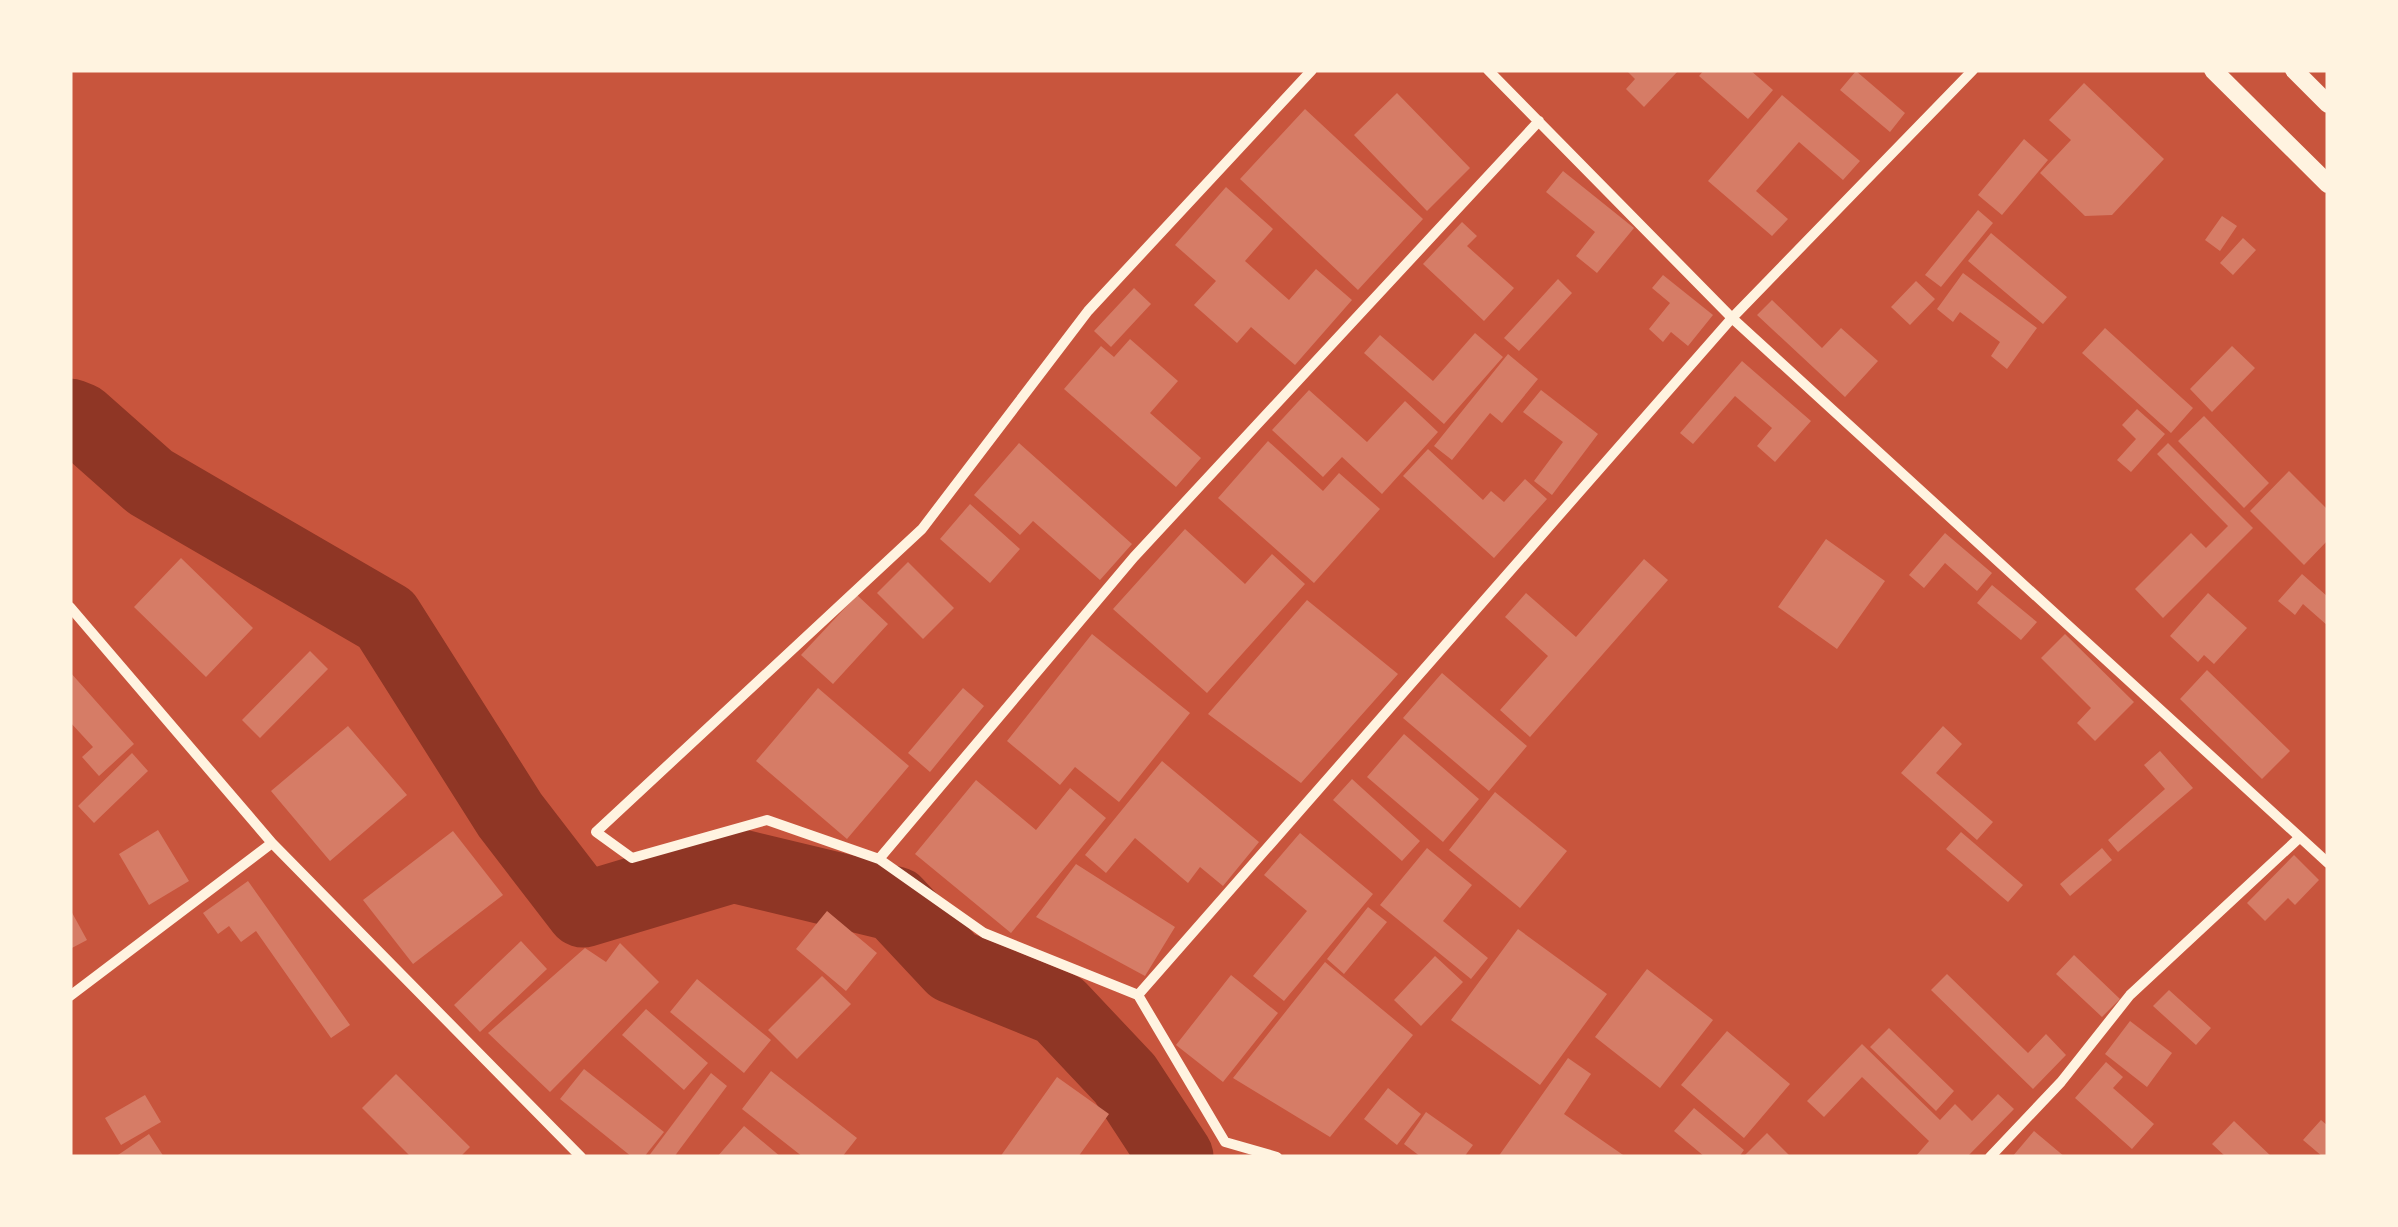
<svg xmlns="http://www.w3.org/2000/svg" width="2398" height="1227" font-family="Raleway,sans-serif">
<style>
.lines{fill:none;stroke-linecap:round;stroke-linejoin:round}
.river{stroke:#8f3625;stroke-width:75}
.building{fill:#d67c66}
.minor{stroke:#fff3e0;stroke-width:10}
.tertiary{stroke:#fff3e0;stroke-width:18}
</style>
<rect width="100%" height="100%" fill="#c8553d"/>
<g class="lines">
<!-- river -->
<path class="river" d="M 70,416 L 80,420 L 150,482 L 386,619 L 510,815 L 583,910 L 733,865 L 895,904 L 953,966 L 1059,1009 L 1125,1079 L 1176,1157"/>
</g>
<!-- building -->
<path class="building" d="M 1626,70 L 1679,70 L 1644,107 L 1626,89 L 1635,79 Z
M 1704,70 L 1750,70 L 1773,90 L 1748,119 L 1699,76 Z
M 1856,71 L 1905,113 L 1890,132 L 1840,90 Z
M 2084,83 L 2164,159 L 2112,215 L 2085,216 L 2040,173 L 2071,140 L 2049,120 Z
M 1397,93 L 1470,168 L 1427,211 L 1354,135 Z
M 1782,95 L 1860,161 L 1843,180 L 1799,142 L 1756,191 L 1788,219 L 1772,236 L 1708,181 Z
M 1305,109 L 1423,219 L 1358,290 L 1240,179 Z
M 2024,139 L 2048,160 L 2002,215 L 1978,195 Z
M 1563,171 L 1634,228 L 1597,273 L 1576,256 L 1595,232 L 1546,192 Z
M 1226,187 L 1273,229 L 1245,261 L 1289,300 L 1316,269 L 1352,300 L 1295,365 L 1251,327 L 1237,343 L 1194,305 L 1216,281 L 1175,245 Z
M 1978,210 L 1993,223 L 1941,287 L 1925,275 Z
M 2222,216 L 2237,226 L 2220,251 L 2205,240 Z
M 1462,222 L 1477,236 L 1467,246 L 1514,288 L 1484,321 L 1423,264 Z
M 1991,233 L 2067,297 L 2043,324 L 1968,261 Z
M 2243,238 L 2256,250 L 2233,275 L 2220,263 Z
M 1963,273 L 2037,328 L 2007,369 L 1991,356 L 2000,342 L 1960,312 L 1953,322 L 1937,309 Z
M 1663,275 L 1713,315 L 1688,346 L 1671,332 L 1663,342 L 1649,329 L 1670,303 L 1652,288 Z
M 1558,279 L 1572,293 L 1519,351 L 1504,338 Z
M 1916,281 L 1935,299 L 1910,325 L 1891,307 Z
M 1134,288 L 1151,304 L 1111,347 L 1094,331 Z
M 1772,300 L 1822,348 L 1841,328 L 1878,361 L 1845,397 L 1757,315 Z
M 2105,328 L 2193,408 L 2171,433 L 2082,353 Z
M 1475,333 L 1503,357 L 1444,424 L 1364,353 L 1380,335 L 1433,381 Z
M 1130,339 L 1178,381 L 1150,413 L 1201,458 L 1176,487 L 1064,389 L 1101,346 L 1114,357 Z
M 2232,346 L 2255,368 L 2212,412 L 2190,389 Z
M 1508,354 L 1538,379 L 1502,423 L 1490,413 L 1452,460 L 1434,446 Z
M 1742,361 L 1811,421 L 1775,462 L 1757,446 L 1772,428 L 1735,396 L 1693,444 L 1680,433 Z
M 1309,390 L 1367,442 L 1405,401 L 1438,432 L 1382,494 L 1342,457 L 1323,477 L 1272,430 Z
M 1541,390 L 1598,434 L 1552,495 L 1534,481 L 1563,442 L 1523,412 Z
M 2137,409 L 2165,434 L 2131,472 L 2117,460 L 2136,439 L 2122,425 Z
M 2204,416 L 2269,483 L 2244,508 L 2178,441 Z
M 1268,441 L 1323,491 L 1339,473 L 1380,509 L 1314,583 L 1218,498 Z
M 1019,443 L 1132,544 L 1100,580 L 1033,521 L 1020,535 L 974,495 Z
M 2168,443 L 2253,528 L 2163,618 L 2135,589 L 2191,533 L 2206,548 L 2228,526 L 2157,454 Z
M 1428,449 L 1483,500 L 1491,491 L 1504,502 L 1525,479 L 1547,499 L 1494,558 L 1403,476 Z
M 2289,471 L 2328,510 L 2328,540 L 2304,565 L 2250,511 Z
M 970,504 L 1020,549 L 990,583 L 940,539 Z
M 1185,529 L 1245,584 L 1272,554 L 1305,584 L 1207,693 L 1113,609 Z
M 1945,533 L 1992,573 L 1977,591 L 1945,563 L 1924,588 L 1909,575 Z
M 1826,539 L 1885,581 L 1837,649 L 1778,607 Z
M 181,558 L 253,628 L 206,677 L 134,607 Z
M 1644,559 L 1668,580 L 1530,737 L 1500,710 L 1548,656 L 1505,617 L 1526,593 L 1576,637 Z
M 908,562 L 954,608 L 923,639 L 877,593 Z
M 2302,574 L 2328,597 L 2328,626 L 2303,604 L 2295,615 L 2278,601 Z
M 1992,585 L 2037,622 L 2021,640 L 1977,603 Z
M 2208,593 L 2247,628 L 2214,664 L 2204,655 L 2198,662 L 2170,636 Z
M 857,595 L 888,624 L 833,684 L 801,655 Z
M 1307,600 L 1398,674 L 1301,783 L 1208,714 Z
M 1092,634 L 1190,713 L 1119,802 L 1075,767 L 1060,785 L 1007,741 Z
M 2065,634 L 2134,702 L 2095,741 L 2077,723 L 2091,708 L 2041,658 Z
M 310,651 L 328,669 L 260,738 L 242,720 Z
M 2207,670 L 2290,751 L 2262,779 L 2180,699 Z
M 70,672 L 134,744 L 99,776 L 82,757 L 93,747 L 70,722 Z
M 1442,673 L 1527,746 L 1489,791 L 1403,718 Z
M 818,688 L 909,766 L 847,839 L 756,761 Z
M 963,688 L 984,706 L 930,772 L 908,753 Z
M 348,726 L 407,795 L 330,861 L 271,791 Z
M 1943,726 L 1962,744 L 1936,773 L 1993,822 L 1977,840 L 1901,773 Z
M 1404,734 L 1479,799 L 1443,842 L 1367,777 Z
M 2160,751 L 2193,788 L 2118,852 L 2108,840 L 2165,789 L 2144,765 Z
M 132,753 L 148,771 L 94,823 L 78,806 Z
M 1162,761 L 1259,842 L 1223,886 L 1200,867 L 1188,883 L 1135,838 L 1106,873 L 1085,855 Z
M 1352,779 L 1420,841 L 1402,861 L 1333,800 Z
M 976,780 L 1036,830 L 1070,788 L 1106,818 L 1011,933 L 915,854 Z
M 1495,792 L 1567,851 L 1520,908 L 1449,850 Z
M 158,830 L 189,881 L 149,905 L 119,854 Z
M 453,831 L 503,895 L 413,964 L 363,900 Z
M 1961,832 L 2023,885 L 2008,902 L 1946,849 Z
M 1300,833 L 1373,894 L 1284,1001 L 1253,976 L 1307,911 L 1264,875 Z
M 1427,848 L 1472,885 L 1443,921 L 1488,958 L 1471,979 L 1380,905 Z
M 2102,848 L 2112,860 L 2070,896 L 2060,884 Z
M 2294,855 L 2319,880 L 2295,905 L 2288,898 L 2265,921 L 2247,903 Z
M 1076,864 L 1175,927 L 1145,976 L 1036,917 Z
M 248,881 L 350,1025 L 331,1038 L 256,931 L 241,942 L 229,926 L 218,934 L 203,913 Z
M 1368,907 L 1387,922 L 1344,974 L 1327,959 Z
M 70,909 L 87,940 L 70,949 Z
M 827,911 L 877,953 L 846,991 L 796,949 Z
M 1518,929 L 1607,994 L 1540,1085 L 1451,1020 Z
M 521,941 L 547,969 L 480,1032 L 454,1005 Z
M 620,943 L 659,982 L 550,1092 L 488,1033 L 585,948 L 606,962 Z
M 2074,955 L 2120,999 L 2102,1017 L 2056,974 Z
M 1435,956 L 1463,982 L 1421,1026 L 1394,1000 Z
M 1325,962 L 1413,1035 L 1330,1137 L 1233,1078 Z
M 1647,969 L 1713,1020 L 1660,1088 L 1595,1037 Z
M 1947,974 L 2028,1053 L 2046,1034 L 2066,1055 L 2033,1089 L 1931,990 Z
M 1231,975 L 1278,1013 L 1223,1082 L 1176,1045 Z
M 822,976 L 851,1004 L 797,1059 L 768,1030 Z
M 697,979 L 771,1040 L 744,1073 L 670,1012 Z
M 2169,990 L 2211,1028 L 2196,1045 L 2153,1006 Z
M 646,1009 L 708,1063 L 684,1090 L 622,1035 Z
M 2130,1021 L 2172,1053 L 2147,1087 L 2105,1054 Z
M 1889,1028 L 1954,1091 L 1936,1111 L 1870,1047 Z
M 1727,1031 L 1790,1084 L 1744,1138 L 1681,1085 Z
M 1862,1044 L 1940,1120 L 1955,1104 L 1972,1121 L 1998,1094 L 2014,1109 L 1967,1157 L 1915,1157 L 1929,1141 L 1862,1077 L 1824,1117 L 1807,1101 Z
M 1568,1058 L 1591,1074 L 1564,1114 L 1626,1157 L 1498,1157 Z
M 2106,1062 L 2123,1077 L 2113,1088 L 2154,1124 L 2132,1149 L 2075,1098 Z
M 584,1069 L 664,1132 L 644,1157 L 632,1157 L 560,1099 Z
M 771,1071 L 857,1138 L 842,1157 L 803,1157 L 742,1109 Z
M 711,1073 L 727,1086 L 674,1157 L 648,1157 Z
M 396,1074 L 470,1147 L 460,1157 L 411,1157 L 362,1108 Z
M 1057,1077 L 1109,1114 L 1078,1157 L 1000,1157 Z
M 1388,1088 L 1421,1114 L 1397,1145 L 1364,1119 Z
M 145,1095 L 161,1122 L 121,1145 L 105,1118 Z
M 1694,1108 L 1744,1150 L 1739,1157 L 1705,1157 L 1674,1131 Z
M 1426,1112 L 1473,1145 L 1464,1157 L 1421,1157 L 1404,1144 Z
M 2321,1120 L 2328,1126 L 2328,1157 L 2323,1157 L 2303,1140 Z
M 2234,1121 L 2272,1157 L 2226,1157 L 2212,1144 Z
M 744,1126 L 781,1157 L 717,1157 Z
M 2034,1131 L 2065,1157 L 2012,1157 Z
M 1767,1133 L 1791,1157 L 1743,1157 Z
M 149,1134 L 164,1157 L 115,1157 Z"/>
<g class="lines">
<!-- minor -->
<path class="minor" d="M 1488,70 L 1732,318 L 2328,863
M 70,607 L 272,843 L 581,1157
M 879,859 L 1134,557 L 1539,121
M 1138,995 L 1732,318 L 1973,70
M 70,996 L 272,843
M 1277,1157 L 1225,1142 L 1138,995 L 984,933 L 879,859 L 767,820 L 632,858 L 596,832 L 922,529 L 1088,311 L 1312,70
M 1990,1157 L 2061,1082 L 2130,995 L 2299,838"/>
<!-- tertiary -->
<path class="tertiary" d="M 2213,70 L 2328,184
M 2294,70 L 2328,104"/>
</g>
<!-- border -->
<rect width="2398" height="1227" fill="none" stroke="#fff3e0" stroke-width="145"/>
</svg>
